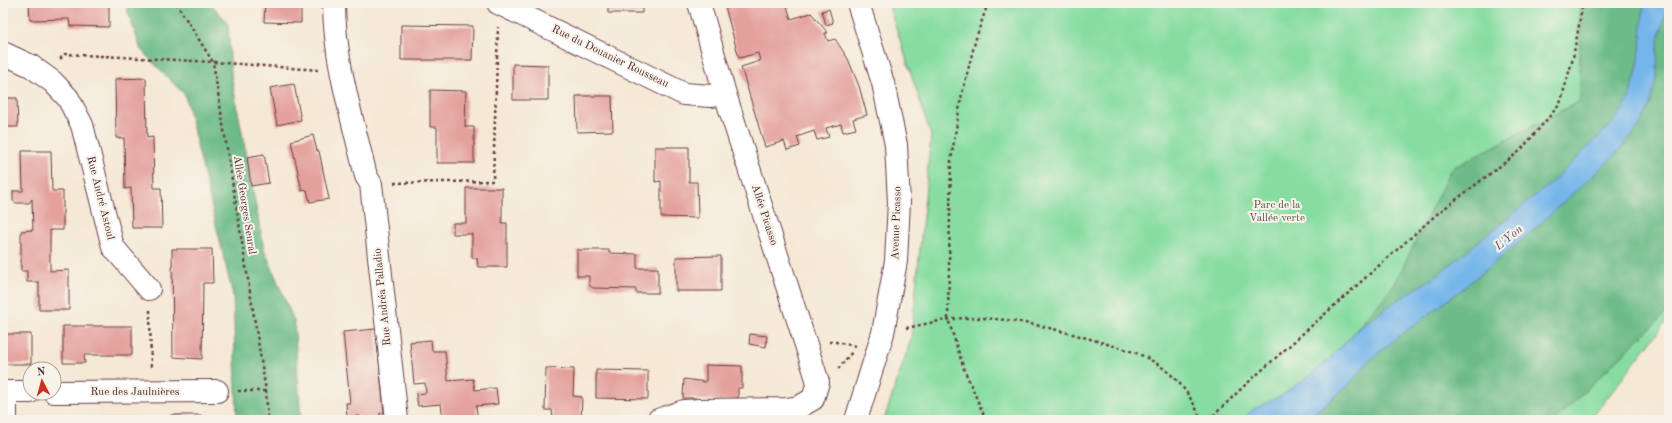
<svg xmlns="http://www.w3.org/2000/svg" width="1672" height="423" font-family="'Old Standard TT',serif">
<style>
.green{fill:#87dda1;stroke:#687e66}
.forest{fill:#6dbc87;stroke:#5c6e59}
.water{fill:#75b6ea;stroke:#606a8a}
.building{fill:#e4a19c}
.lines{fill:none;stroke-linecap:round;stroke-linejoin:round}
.minor-casing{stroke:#643d44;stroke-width:24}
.tertiary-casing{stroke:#643d44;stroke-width:24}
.path{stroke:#643d44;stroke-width:2.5;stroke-dasharray:3 3;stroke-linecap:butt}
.minor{stroke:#fff;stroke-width:22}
.tertiary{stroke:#fff;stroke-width:22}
.labels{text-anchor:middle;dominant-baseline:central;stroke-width:4;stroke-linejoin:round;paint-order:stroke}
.street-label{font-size:11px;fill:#4a1f2b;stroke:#f7f3e8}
.park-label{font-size:11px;fill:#594e48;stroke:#f7f3e8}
.water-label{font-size:12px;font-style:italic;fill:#574c64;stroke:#f7f3e8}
</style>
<rect width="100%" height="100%" fill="#f7f3e8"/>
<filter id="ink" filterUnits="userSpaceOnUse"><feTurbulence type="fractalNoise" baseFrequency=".025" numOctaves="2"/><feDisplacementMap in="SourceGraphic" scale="8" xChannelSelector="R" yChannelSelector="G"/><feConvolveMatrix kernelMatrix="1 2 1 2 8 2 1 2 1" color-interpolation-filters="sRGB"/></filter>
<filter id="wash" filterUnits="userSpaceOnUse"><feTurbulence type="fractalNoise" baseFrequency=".012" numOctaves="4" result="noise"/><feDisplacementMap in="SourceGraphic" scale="16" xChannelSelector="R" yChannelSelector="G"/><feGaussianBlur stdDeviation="0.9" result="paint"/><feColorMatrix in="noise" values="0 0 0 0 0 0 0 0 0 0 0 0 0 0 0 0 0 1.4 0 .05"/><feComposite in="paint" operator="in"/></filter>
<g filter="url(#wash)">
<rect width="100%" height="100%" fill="#f5e8d5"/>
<!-- green -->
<path class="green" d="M 888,3 L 1669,3 L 1669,318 L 1590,420 L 884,420 L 911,339 L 931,135 Z"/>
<!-- forest -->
<path class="forest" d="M 125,3 L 210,3 L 228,23 L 231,75 L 264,249 L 294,321 L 301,420 L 237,420 L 233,296 L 185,95 L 141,50 Z
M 1580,3 L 1669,3 L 1669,310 L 1555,420 L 1281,420 L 1394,285 L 1451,169 L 1580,101 Z"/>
<!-- water -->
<path class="water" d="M 1644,3 L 1669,3 L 1658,42 L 1657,75 L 1650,105 L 1639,127 L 1614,156 L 1528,235 L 1460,291 L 1397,338 L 1369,361 L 1350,384 L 1306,420 L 1242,420 L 1252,410 L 1281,396 L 1309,376 L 1326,362 L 1359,328 L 1393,303 L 1436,276 L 1552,182 L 1613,123 L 1628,101 L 1636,74 L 1639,60 Z"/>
<g id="blocks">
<!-- building -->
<path class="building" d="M 29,3 L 109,3 L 109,27 L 70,26 L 69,19 L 30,20 Z
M 265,3 L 301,3 L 301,23 L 264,22 Z
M 608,3 L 642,3 L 642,13 L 608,13 Z
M 724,3 L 786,3 L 791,19 L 811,13 L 828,33 L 825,33 L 828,41 L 835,39 L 848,59 L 859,86 L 867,115 L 853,119 L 856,129 L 843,132 L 841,124 L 826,128 L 829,137 L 817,140 L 814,131 L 797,137 L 800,146 L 787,150 L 784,141 L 765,147 L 741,67 L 760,61 L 758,53 L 739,58 Z
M 829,9 L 833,23 L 826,25 L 822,11 Z
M 401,25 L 473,26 L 472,60 L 401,60 Z
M 513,64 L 548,65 L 548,100 L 513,100 Z
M 146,78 L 147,138 L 153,137 L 154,188 L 161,188 L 162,228 L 132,228 L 131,188 L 125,189 L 124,138 L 116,138 L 115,79 Z
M 294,84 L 301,120 L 277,125 L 270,88 Z
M 430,90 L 466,91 L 465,127 L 474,127 L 474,163 L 437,163 L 437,127 L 430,127 Z
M 576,96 L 612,96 L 613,131 L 577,132 Z
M 3,98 L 17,98 L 18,127 L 3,127 Z
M 313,135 L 317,151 L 319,151 L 329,199 L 310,202 L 307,190 L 302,191 L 291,141 Z
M 655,147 L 689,147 L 689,182 L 697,182 L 698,218 L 661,217 L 661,181 L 655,182 Z
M 22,151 L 51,151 L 52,191 L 63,191 L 63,230 L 50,230 L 50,271 L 69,270 L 69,310 L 39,310 L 39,282 L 27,282 L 27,271 L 21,271 L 21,231 L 33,230 L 32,199 L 29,203 L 16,203 L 13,201 L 13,191 L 23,191 Z
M 264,154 L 269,183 L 251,186 L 247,157 Z
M 466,188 L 502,188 L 502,223 L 507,223 L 507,267 L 478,267 L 477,258 L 472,258 L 472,234 L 453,234 L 453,223 L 466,223 Z
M 172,249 L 212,249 L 213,283 L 203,283 L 202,359 L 173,357 Z
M 577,250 L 609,250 L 609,253 L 637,254 L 637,268 L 658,268 L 658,293 L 636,293 L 636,289 L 593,288 L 589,285 L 589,276 L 577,276 Z
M 721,256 L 721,291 L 676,291 L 676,257 Z
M 63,326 L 132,326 L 132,355 L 84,355 L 85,363 L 63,363 Z
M 376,329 L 384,413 L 380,413 L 381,420 L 360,420 L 360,416 L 347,417 L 346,403 L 350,403 L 343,332 Z
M 3,334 L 31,334 L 31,364 L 3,364 Z
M 750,334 L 767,336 L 766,347 L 749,344 Z
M 431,340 L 432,351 L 445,351 L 448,381 L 473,379 L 475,390 L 496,388 L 498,404 L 476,406 L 478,420 L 443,420 L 441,404 L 418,406 L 416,394 L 426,393 L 425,383 L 414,384 L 410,342 Z
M 706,365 L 742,366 L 742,388 L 738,388 L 738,401 L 696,400 L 696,398 L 683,398 L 684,379 L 706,382 Z
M 546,368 L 574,369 L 573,396 L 582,397 L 581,420 L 553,420 L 552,410 L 545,410 Z
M 596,370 L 648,371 L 648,399 L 596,398 Z
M 171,415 L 201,415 L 201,420 L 171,420 Z"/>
</g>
</g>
<g filter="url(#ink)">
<use href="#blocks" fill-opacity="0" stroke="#643d44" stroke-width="1"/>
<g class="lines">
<!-- minor casing -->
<g class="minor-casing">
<path id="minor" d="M 334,3 C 334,60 353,121 366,176 L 371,184 L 397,420
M 498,3 L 684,94 L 710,96 L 725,94
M 3,53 L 31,66 L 53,82 L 68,98 L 82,125 L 113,247 L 149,289
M 3,392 L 30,392
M 6,392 L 6,420
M 54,392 L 217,391
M 658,420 L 684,411 L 699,410 L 787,409 L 799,407 L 813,399 L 818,382 L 725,94 L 699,3"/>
</g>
<!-- tertiary casing -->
<g class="tertiary-casing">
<path id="tertiary" d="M 856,420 L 883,333 L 896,261 L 899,202 L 896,145 L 883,83 L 858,3"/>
</g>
<!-- path -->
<path class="path" d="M 176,3 L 213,62 L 266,391 L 268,420
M 60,59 L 65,54 L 213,62 L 318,70
M 394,183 L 493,181 L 498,27
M 150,310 L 151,369
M 906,328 C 927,324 947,318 969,318 C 1012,317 1056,329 1097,341 C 1116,347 1137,351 1154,362 C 1176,375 1192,396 1201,420
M 829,342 L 836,342 L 855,346
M 838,369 L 852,352
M 238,391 L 266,391
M 986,420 L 964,369 L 948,319 L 951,160 L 961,98 L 976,38 L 988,3
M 1209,420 L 1243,387 L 1437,214 L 1520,151 L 1560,104 L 1573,58 L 1583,3"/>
<!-- minor -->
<use href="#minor" class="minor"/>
<!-- tertiary -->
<use href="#tertiary" class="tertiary"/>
</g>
</g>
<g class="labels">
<!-- street labels -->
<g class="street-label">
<text transform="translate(610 57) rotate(26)">Rue du Douanier Rousseau</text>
<text transform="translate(100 198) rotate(76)">Rue André Astoul</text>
<text transform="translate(244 205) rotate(81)">Allée Georges Seural</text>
<text transform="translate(764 215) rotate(72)">Allée Picasso</text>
<text transform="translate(897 223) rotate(-88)">Avenue Picasso</text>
<text transform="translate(383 297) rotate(-96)">Rue Andréa Palladio</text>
<text x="135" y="392">Rue des Jaulnières</text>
</g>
<!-- park labels -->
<g class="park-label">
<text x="1277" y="205">Parc de la<tspan x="1277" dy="13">Vallée verte</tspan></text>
</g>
<!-- water labels -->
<g class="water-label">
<text transform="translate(1509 238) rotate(-39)">L'Yon</text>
</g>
</g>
<!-- margin -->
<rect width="1672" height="423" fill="none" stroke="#f7f3e8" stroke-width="16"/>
<!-- north arrow -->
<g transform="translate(42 381) rotate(354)"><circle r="19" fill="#f7f3e8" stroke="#b29e9c"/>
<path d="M0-3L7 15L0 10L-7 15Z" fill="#c8321e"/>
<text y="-6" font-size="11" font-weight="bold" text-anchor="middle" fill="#4a1f2b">N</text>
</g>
</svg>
